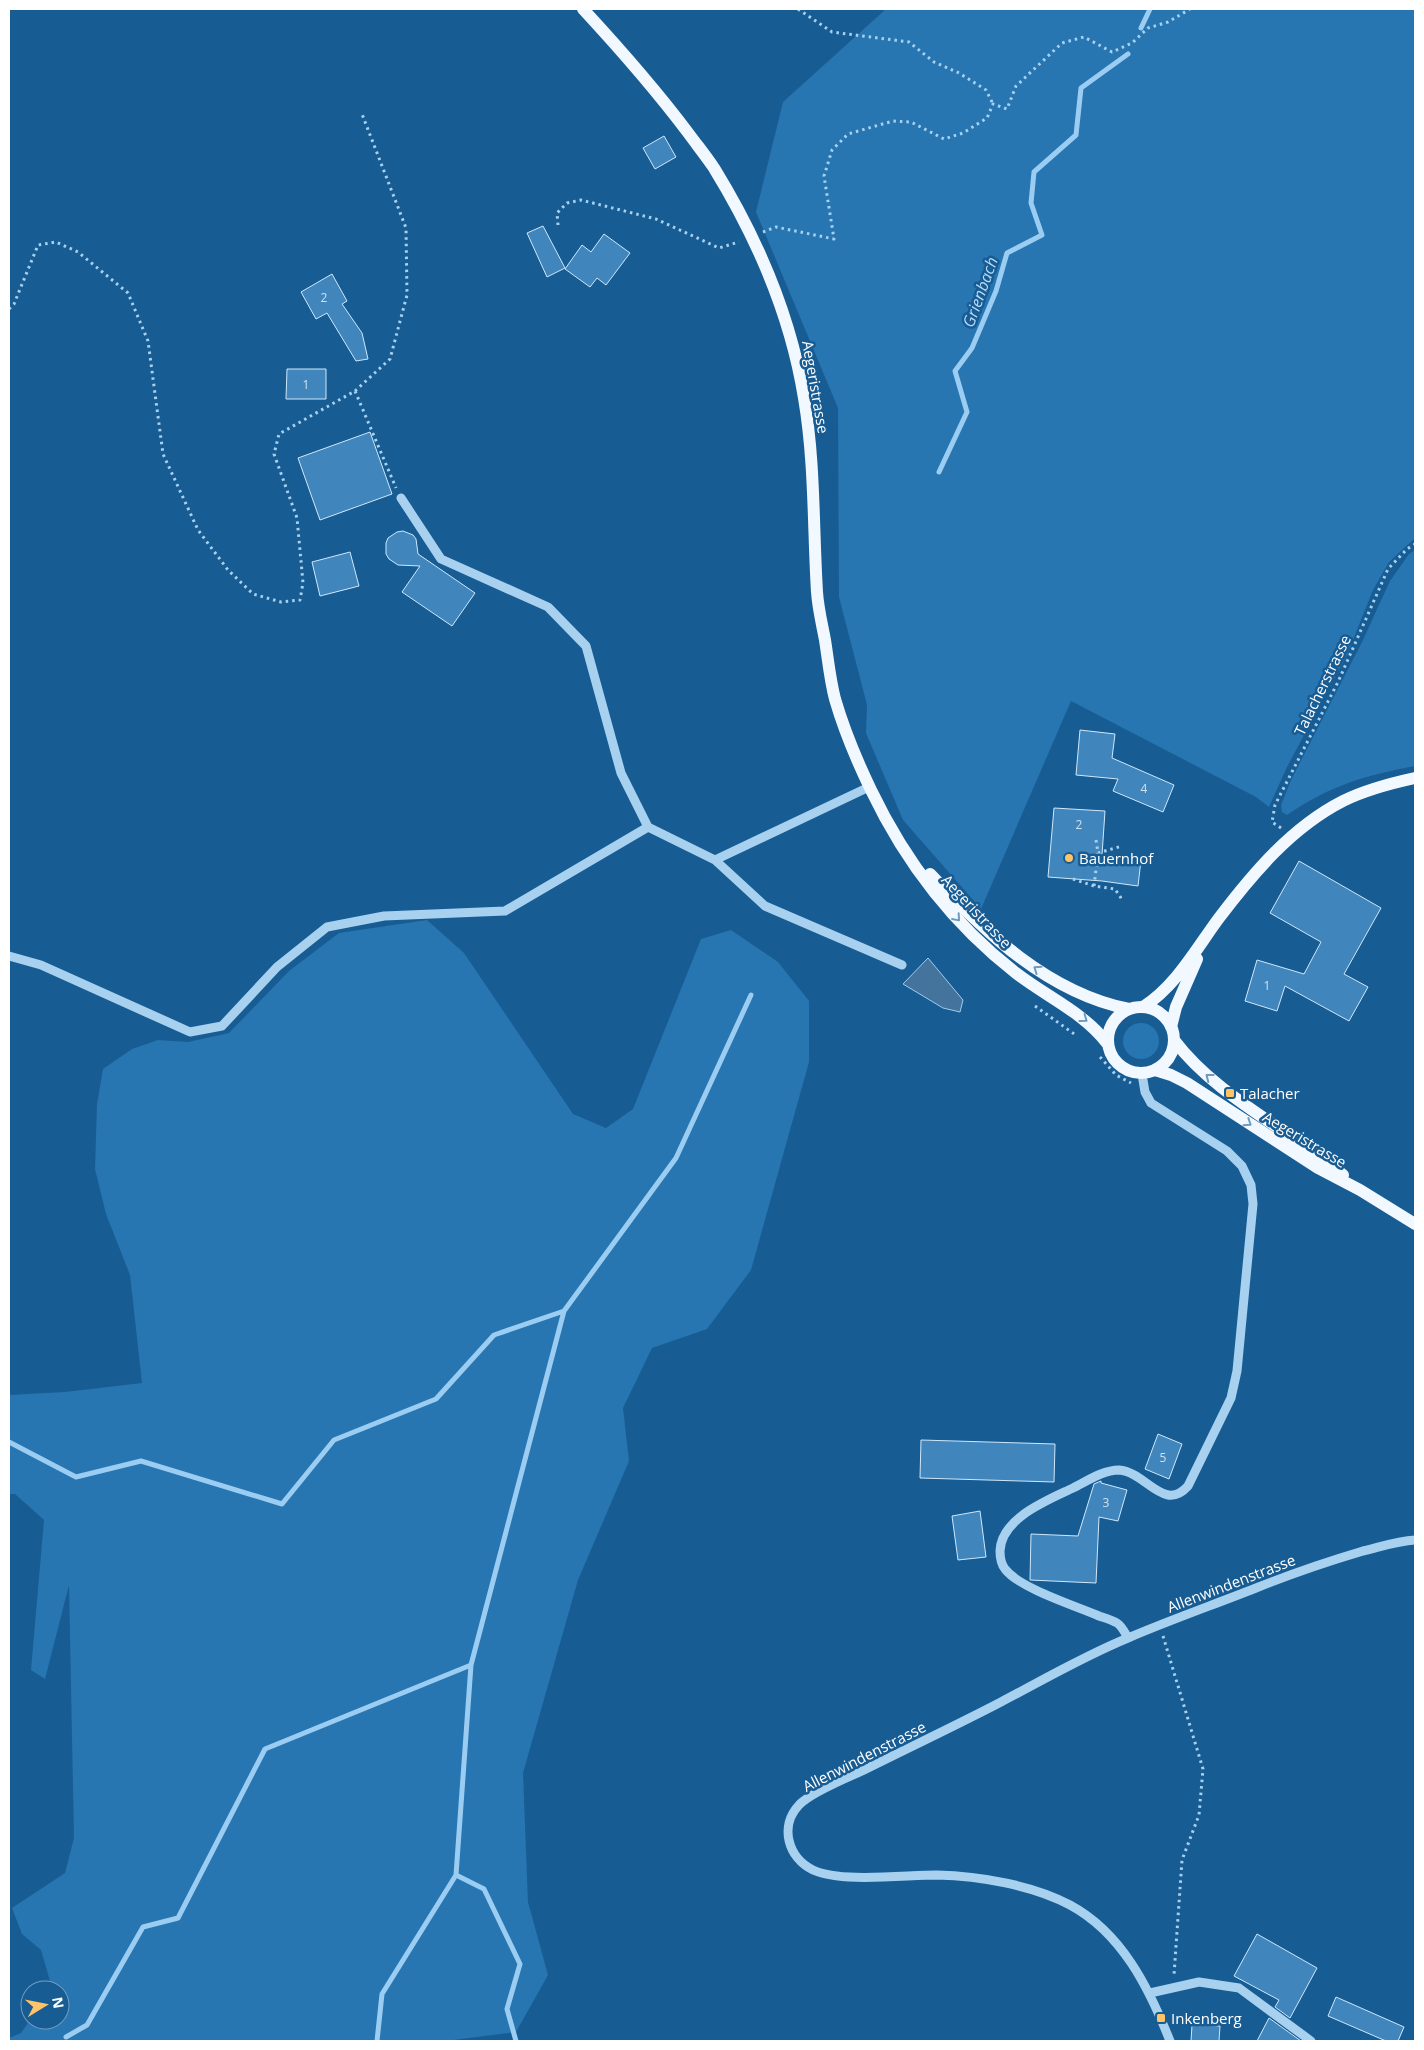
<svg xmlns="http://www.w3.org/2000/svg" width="1424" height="2050" font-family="'Open Sans',sans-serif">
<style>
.green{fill:#2775b1}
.water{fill:#44749c;stroke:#9bcdf3}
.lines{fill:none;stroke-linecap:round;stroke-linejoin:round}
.stream{stroke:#9bcdf3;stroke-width:5}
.building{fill:#4085bc;stroke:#cfe8fb}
.path{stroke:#a8d1f0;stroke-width:3;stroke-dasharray:2.5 4;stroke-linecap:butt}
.minor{stroke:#a8d1f0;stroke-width:9}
.major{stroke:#f2f8ff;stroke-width:12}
.oneway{stroke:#6f9abf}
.poi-dot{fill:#ffc368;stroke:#185c94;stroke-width:2}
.labels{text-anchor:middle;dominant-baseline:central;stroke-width:5;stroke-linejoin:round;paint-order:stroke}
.number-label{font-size:12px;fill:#cfe0ee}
.street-label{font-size:15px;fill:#fff;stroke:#185c94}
.poi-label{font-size:15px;fill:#fff;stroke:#185c94;text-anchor:start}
.water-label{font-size:16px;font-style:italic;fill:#b5daf7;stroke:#185c94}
</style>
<rect width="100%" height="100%" fill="#185c94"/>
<!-- green -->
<path class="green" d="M 886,9 L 1415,9 L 1415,538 L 1389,562 L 1373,590 L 1347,655 L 1287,767 L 1269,807 L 1256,797 L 1071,701 L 981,909 L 903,820 L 866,733 L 867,705 L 839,597 L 838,408 L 756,212 L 783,102 Z
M 1415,550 L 1415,766 C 1366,775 1329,786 1287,815 L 1282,812 L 1281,805 L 1291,780 L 1362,642 L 1390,581 L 1409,554 Z
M 427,920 L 464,953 L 573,1114 L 606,1128 L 633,1109 L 701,939 L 731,930 L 778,962 L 809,1001 L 809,1062 L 751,1270 L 707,1329 L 652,1348 L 623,1408 L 629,1461 L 578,1580 L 523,1773 L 528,1902 L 548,1975 L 516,2032 L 446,2041 L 9,2041 L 9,2038 L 21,2033 L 30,2020 L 60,2020 L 60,1990 L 51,1990 L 52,1988 L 41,1950 L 22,1934 L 12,1908 L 65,1873 L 74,1838 L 69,1585 L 45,1679 L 31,1670 L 44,1520 L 15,1494 L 9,1494 L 9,1395 L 65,1392 L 142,1383 L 130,1275 L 106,1214 L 95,1169 L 97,1104 L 103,1069 L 132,1049 L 158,1040 L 188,1042 L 229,1033 L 289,971 L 339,933 Z
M1123 1041a18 18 0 1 1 36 0a18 18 0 1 1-36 0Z"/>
<!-- water -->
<path class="water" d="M 928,958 L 963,1000 L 960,1012 L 943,1008 L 903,984 Z"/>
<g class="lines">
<!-- stream -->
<path class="stream" d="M 1141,28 L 1150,9
M 939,472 L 967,412 L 955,371 L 972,348 L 996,291 L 1007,253 L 1042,235 L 1031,203 L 1034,172 L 1076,135 L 1081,88 L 1128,54
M 9,1442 L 76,1477 L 141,1461 L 282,1504 L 334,1440 L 436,1399 L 494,1335 L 564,1311
M 456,1875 L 484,1889 L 520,1964 L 507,2009 L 516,2041
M 66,2037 L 87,2025 L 143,1927 L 178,1918 L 265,1749 L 471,1665 L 564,1311 L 676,1158 L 751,995
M 377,2041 L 382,1994 L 456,1875 L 471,1665"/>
</g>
<!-- building -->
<path class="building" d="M 664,136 L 676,157 L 655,169 L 643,148 Z
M 543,226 L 565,268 L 547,277 L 527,233 Z
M 604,234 L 630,253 L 606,285 L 597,278 L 590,287 L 565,269 L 582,245 L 591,252 Z
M 332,274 L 347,301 L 342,304 L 362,333 L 368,359 L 356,361 L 327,313 L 316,319 L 301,292 Z
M 287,369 L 326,369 L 326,399 L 286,399 Z
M 370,432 L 392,494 L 320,520 L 298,458 Z
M 403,531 L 413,535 L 416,539 L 418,554 L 475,593 L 452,626 L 402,592 L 420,566 L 398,565 L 389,559 L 386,554 L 386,543 L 388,538 L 397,532 Z
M 350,552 L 359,586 L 320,596 L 312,562 Z
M 1080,730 L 1115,734 L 1112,758 L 1174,785 L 1163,812 L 1113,791 L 1118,779 L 1076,775 Z
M 1054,808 L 1105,811 L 1102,855 L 1141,860 L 1138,886 L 1102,881 L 1048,877 Z
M 1299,861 L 1381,908 L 1344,974 L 1368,987 L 1349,1021 L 1285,986 L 1277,1011 L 1245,1001 L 1257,960 L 1304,974 L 1321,942 L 1270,913 Z
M 1158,1434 L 1182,1444 L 1169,1479 L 1145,1469 Z
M 921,1440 L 1055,1444 L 1054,1482 L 920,1478 Z
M 1101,1481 L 1101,1483 L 1127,1490 L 1118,1521 L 1099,1517 L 1096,1583 L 1030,1580 L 1031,1534 L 1078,1536 L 1094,1484 Z
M 980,1511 L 986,1557 L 958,1560 L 952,1516 Z
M 1257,1934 L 1317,1968 L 1290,2018 L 1275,2007 L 1279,2000 L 1234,1976 Z
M 1336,1997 L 1404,2027 L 1398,2041 L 1386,2041 L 1328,2016 Z
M 1269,2018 L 1301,2041 L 1257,2041 Z
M 1192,2025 L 1220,2026 L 1219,2041 L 1191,2041 Z"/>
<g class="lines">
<!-- path -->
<path class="path" d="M 798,9 L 832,32 L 909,42 L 934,62 L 959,73 L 986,90 L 993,104
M 558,225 L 557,213 L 567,203 L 581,200 L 656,219 L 719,248 L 739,242
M 763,232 L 776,227 L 834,239 L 824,176 L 832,150 L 848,134 L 893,121 L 911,122 L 944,139 L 963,133 L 987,118 L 993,104 L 1007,109 L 1016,86 L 1062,43 L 1084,37 L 1112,52 L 1132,43 L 1148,28 L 1168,22 L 1190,9
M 9,309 L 14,304 L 38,245 L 56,242 L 78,252 L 128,293 L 148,341 L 163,454 L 198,530 L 228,570 L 253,594 L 281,602 L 300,600 L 303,583 L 297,518 L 274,454 L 279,434 L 355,391 L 396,488
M 355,391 L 390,359 L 407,295 L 406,228 L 362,114
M 1281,828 L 1272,822 L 1275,805 L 1338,682 L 1388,569 L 1407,549 L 1415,544
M 1096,840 L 1098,853 L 1122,846
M 1073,879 L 1094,886 L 1115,889 L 1123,901
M 1094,886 L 1098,853
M 1035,1006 L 1077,1036
M 1100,1057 L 1116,1075 L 1131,1083
M 1163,1636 L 1203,1769 L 1199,1815 L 1182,1860 L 1174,1975"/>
<!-- minor -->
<path class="minor" d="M 401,498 L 441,559 L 548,607 L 586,646 L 621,773 L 648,827
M 715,860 L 765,906 L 902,965
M 9,956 L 41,965 L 190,1032 L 222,1026 L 277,967 L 327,927 L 384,916 L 505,911 L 648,827 L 715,860 L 869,787
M 1128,1638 C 1125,1633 1122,1626 1117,1623 C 1112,1620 1105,1618 1099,1616 C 1076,1606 1019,1588 1005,1569 C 1001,1564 1000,1557 1000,1551 C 1001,1518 1048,1500 1073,1488 C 1087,1481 1103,1470 1119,1470 C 1146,1472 1164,1513 1188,1486 L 1231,1398 L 1237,1371 L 1253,1204 L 1251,1185 L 1242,1166 L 1227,1151 L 1151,1103 L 1145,1092 L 1142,1074
M 1150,1993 L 1199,1982 L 1239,1988 L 1311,2041
M 1170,2041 C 1149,1988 1122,1933 1070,1905 C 1033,1885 979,1876 937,1875 C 905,1875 841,1883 813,1870 C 788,1858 779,1826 799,1805 C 810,1793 846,1778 862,1771 C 908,1748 955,1726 1001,1702 C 1043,1680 1084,1656 1128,1638 C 1170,1620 1213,1605 1256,1588 C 1291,1574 1326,1562 1363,1551 C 1380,1547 1397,1541 1415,1540"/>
<!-- major -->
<path class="major" d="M 583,9 C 620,49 656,90 689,134 C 697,145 706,156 714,168 C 757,238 791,317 804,398 C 815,462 813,527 817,592 C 818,608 822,624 825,640 C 828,659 830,680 835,699 C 844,730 857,761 871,790 C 905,861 954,925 1016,973 C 1047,997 1083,1012 1107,1043
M 930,874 C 985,932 1048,993 1129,1009
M1108 1040a33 33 0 1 1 66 0a33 33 0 1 1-66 0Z
M 1143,1007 C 1176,986 1196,949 1219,918 C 1253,873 1292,827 1343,801 C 1365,790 1392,783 1415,778
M 1171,1027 L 1176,1007 L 1197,959
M 1174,1040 C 1217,1097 1289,1129 1343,1175
M 1155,1070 L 1171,1075 L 1187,1083 L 1318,1168 L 1360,1190 L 1415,1224"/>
</g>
<!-- one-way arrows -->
<defs><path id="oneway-chevron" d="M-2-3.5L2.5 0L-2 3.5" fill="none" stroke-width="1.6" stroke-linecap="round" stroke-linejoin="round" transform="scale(1.25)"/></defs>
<g class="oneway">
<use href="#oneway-chevron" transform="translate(957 918) rotate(49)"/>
<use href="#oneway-chevron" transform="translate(1037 969) rotate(-145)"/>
<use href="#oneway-chevron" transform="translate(1084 1019) rotate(36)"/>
<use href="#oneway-chevron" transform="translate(1209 1077) rotate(-142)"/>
<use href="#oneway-chevron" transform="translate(1248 1123) rotate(34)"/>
</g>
<!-- markers -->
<g class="poi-dot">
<circle cx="1069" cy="858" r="5"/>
<rect x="1225" y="1088" width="10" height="10" rx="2.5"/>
<rect x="1156" y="2013" width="10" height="10" rx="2.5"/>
</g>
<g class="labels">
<!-- number labels -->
<g class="number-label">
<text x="324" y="297">2</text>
<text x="306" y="384">1</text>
<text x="1144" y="788">4</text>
<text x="1079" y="824">2</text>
<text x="1267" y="985">1</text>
<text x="1163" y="1457">5</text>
<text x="1106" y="1502">3</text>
</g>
<!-- street labels -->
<g class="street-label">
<text transform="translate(816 387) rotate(80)">Aegeristrasse</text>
<text transform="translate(1322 685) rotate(-64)">Talacherstrasse</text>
<text transform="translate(977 911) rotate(47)">Aegeristrasse</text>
<text transform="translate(1305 1139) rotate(31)">Aegeristrasse</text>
<text transform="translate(1231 1583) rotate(-21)">Allenwindenstrasse</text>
<text transform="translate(864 1756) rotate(-27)">Allenwindenstrasse</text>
</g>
<!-- poi labels -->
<g class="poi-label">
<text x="1079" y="858">Bauernhof</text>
<text x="1240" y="1093">Talacher</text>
<text x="1171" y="2018">Inkenberg</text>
</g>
<!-- water labels -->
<g class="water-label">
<text transform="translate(980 292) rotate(-70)">Grienbach</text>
</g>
</g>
<!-- border -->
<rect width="1424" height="2050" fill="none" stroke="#ffffff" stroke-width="20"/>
<!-- north arrow -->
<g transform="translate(45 2005) rotate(80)"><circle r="24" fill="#185c94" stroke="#749dbf"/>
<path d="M0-4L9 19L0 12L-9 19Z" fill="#ffc368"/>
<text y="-8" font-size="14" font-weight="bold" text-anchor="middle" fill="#ffffff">N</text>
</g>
</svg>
